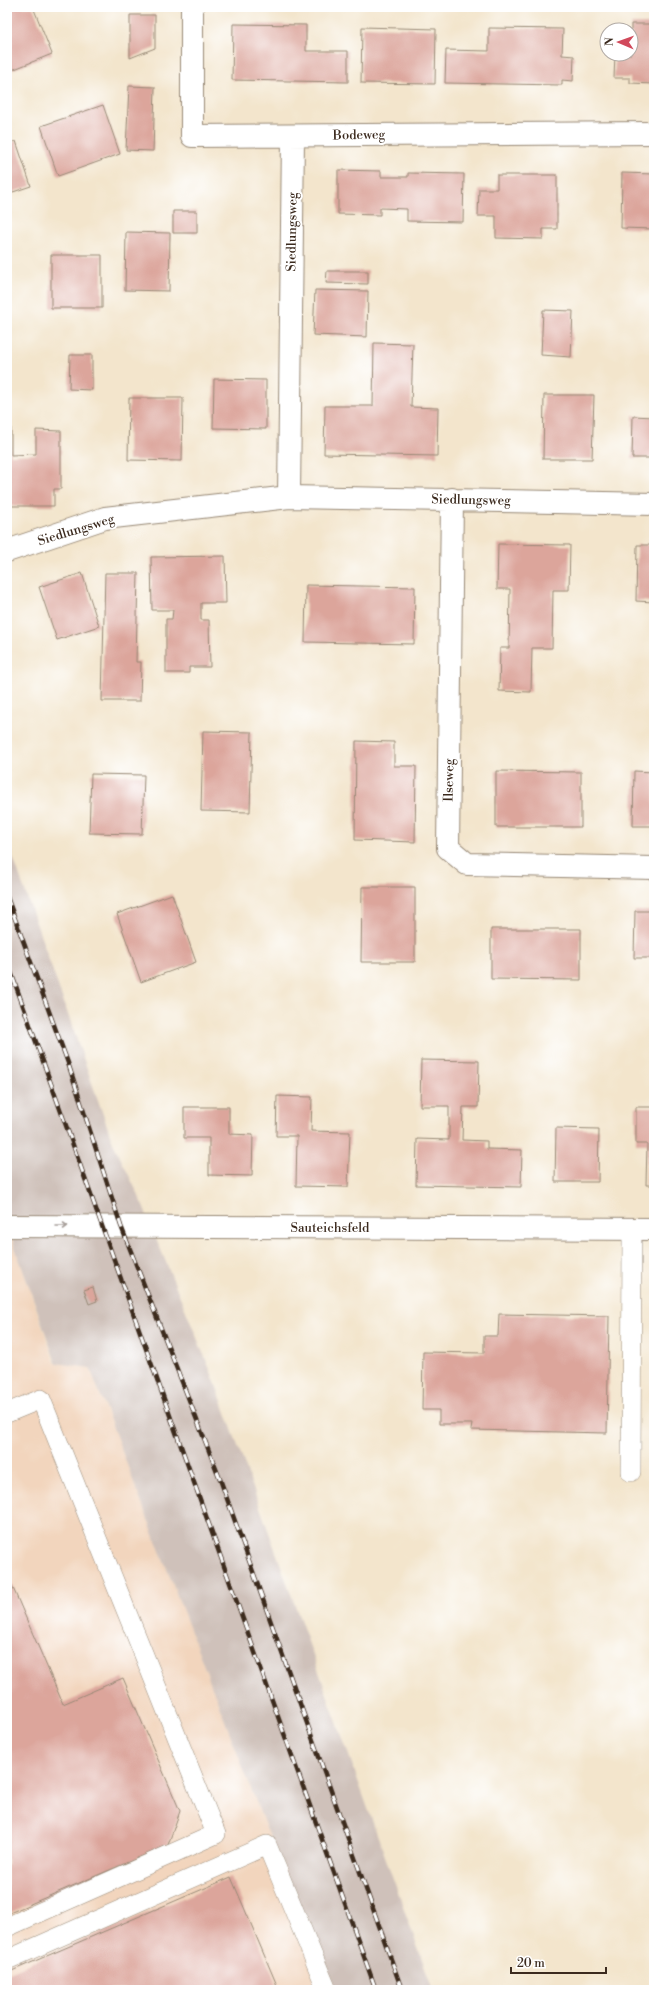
<svg xmlns="http://www.w3.org/2000/svg" width="661" height="1997" font-family="'Libre Bodoni',serif">
<style>
.built{fill:#f2d5bd}
.industrial{fill:#cfc1ba}
.building{fill:#dca59b}
.lines{fill:none;stroke-linecap:round;stroke-linejoin:round}
.service-casing{stroke:#978875;stroke-width:20}
.minor-casing{stroke:#978875;stroke-width:24}
.service{stroke:#fff;stroke-width:19}
.minor{stroke:#fff;stroke-width:22}
.rail-casing{stroke:#3b2a1e;stroke-width:4.5}
.rail{stroke:#fff;stroke-width:3;stroke-dasharray:9;stroke-linecap:butt}
.oneway{stroke:#a79f9a}
.labels{text-anchor:middle;dominant-baseline:central;stroke-width:4;stroke-linejoin:round;paint-order:stroke}
.street-label{font-size:13px;fill:#3b2a1e;stroke:#fff}
</style>
<rect width="100%" height="100%" fill="#fff"/>
<filter id="ink" filterUnits="userSpaceOnUse"><feTurbulence type="fractalNoise" baseFrequency=".025" numOctaves="2"/><feDisplacementMap in="SourceGraphic" scale="8" xChannelSelector="R" yChannelSelector="G"/><feConvolveMatrix kernelMatrix="1 2 1 2 8 2 1 2 1" color-interpolation-filters="sRGB"/></filter>
<filter id="wash" filterUnits="userSpaceOnUse"><feTurbulence type="fractalNoise" baseFrequency=".012" numOctaves="4" result="noise"/><feDisplacementMap in="SourceGraphic" scale="16" xChannelSelector="R" yChannelSelector="G"/><feGaussianBlur stdDeviation="0.9" result="paint"/><feColorMatrix in="noise" values="0 0 0 0 0 0 0 0 0 0 0 0 0 0 0 0 0 1.4 0 .05"/><feComposite in="paint" operator="in"/></filter>
<g filter="url(#wash)">
<rect width="100%" height="100%" fill="#f3e5cc"/>
<!-- built -->
<path class="built" d="M 7,1225 L 55,1363 L 90,1368 L 266,1828 L 336,1990 L 7,1990 Z"/>
<!-- industrial -->
<path class="industrial" d="M 7,840 L 113,1143 L 138,1194 L 215,1382 L 433,1990 L 336,1990 L 266,1828 L 90,1368 L 56,1363 L 7,1225 Z"/>
<g id="blocks">
<!-- building -->
<path class="building" d="M 7,7 L 33,7 L 52,54 L 7,72 Z
M 130,15 L 155,15 L 155,48 L 130,58 Z
M 233,24 L 306,25 L 306,51 L 348,51 L 348,82 L 232,80 Z
M 631,24 L 654,24 L 654,84 L 630,83 L 630,78 L 614,78 L 615,54 L 631,54 Z
M 362,27 L 436,29 L 435,84 L 361,83 Z
M 489,28 L 563,29 L 562,55 L 574,56 L 573,81 L 562,80 L 562,85 L 445,83 L 446,50 L 489,51 Z
M 129,86 L 155,87 L 153,151 L 126,150 Z
M 103,105 L 120,154 L 58,176 L 41,126 Z
M 16,141 L 31,186 L 7,194 L 7,144 Z
M 338,170 L 381,171 L 381,177 L 408,177 L 408,173 L 464,174 L 463,222 L 407,221 L 407,209 L 380,208 L 380,215 L 338,214 Z
M 622,173 L 654,174 L 654,229 L 621,228 Z
M 497,175 L 557,175 L 557,229 L 543,229 L 543,239 L 496,238 L 496,216 L 478,216 L 479,189 L 497,189 Z
M 173,211 L 197,211 L 197,233 L 173,233 Z
M 126,232 L 170,233 L 169,291 L 125,290 Z
M 51,255 L 102,255 L 102,308 L 51,308 Z
M 327,271 L 368,271 L 368,284 L 326,283 Z
M 315,290 L 368,291 L 367,337 L 313,335 Z
M 543,310 L 573,311 L 571,357 L 541,355 Z
M 374,343 L 413,344 L 411,407 L 438,408 L 437,456 L 324,454 L 325,406 L 373,406 Z
M 70,355 L 92,355 L 92,390 L 69,389 Z
M 214,379 L 266,380 L 266,429 L 213,428 Z
M 544,395 L 594,395 L 592,459 L 543,459 Z
M 129,398 L 183,398 L 182,461 L 128,460 Z
M 633,416 L 654,417 L 654,458 L 632,458 Z
M 7,425 L 11,425 L 11,455 L 36,454 L 36,430 L 61,431 L 61,489 L 54,489 L 54,506 L 7,506 Z
M 498,544 L 570,545 L 569,590 L 553,590 L 552,648 L 532,648 L 531,692 L 499,691 L 500,648 L 509,648 L 510,589 L 497,589 Z
M 637,545 L 654,545 L 654,602 L 636,601 Z
M 225,556 L 226,603 L 201,603 L 201,620 L 209,620 L 210,667 L 189,667 L 189,673 L 166,673 L 166,619 L 172,619 L 173,610 L 152,610 L 151,557 Z
M 82,573 L 99,626 L 57,640 L 39,587 Z
M 105,573 L 138,573 L 136,662 L 141,662 L 140,701 L 102,701 Z
M 306,585 L 415,587 L 414,644 L 305,642 Z
M 203,731 L 252,732 L 250,812 L 201,811 Z
M 356,741 L 394,742 L 394,766 L 416,766 L 415,842 L 355,840 Z
M 496,771 L 581,772 L 581,827 L 496,827 Z
M 634,771 L 654,772 L 654,826 L 633,826 Z
M 91,774 L 144,775 L 142,834 L 89,833 Z
M 362,887 L 415,887 L 415,962 L 361,962 Z
M 172,894 L 196,962 L 141,982 L 117,914 Z
M 635,911 L 654,911 L 654,958 L 634,958 Z
M 491,929 L 581,929 L 581,980 L 491,979 Z
M 421,1060 L 479,1061 L 478,1107 L 463,1107 L 462,1140 L 487,1141 L 487,1149 L 522,1150 L 521,1187 L 416,1185 L 417,1139 L 449,1140 L 449,1106 L 420,1106 Z
M 277,1096 L 312,1097 L 311,1131 L 350,1132 L 348,1187 L 296,1186 L 297,1136 L 276,1136 Z
M 184,1107 L 229,1107 L 229,1134 L 253,1135 L 252,1176 L 209,1175 L 209,1138 L 184,1138 Z
M 636,1107 L 654,1107 L 654,1185 L 646,1185 L 647,1144 L 636,1144 Z
M 556,1128 L 599,1129 L 598,1182 L 555,1182 Z
M 93,1287 L 97,1301 L 89,1304 L 84,1290 Z
M 499,1314 L 609,1316 L 607,1433 L 471,1430 L 472,1424 L 439,1424 L 439,1410 L 422,1410 L 423,1352 L 484,1353 L 484,1336 L 498,1336 Z
M 7,1574 L 63,1704 L 123,1678 L 180,1811 L 168,1845 L 7,1914 Z
M 231,1877 L 279,1990 L 7,1990 L 7,1973 Z"/>
</g>
</g>
<g filter="url(#ink)">
<use href="#blocks" fill-opacity="0" stroke="#978875" stroke-width="1"/>
<g class="lines">
<!-- service casing -->
<g class="service-casing">
<path id="service" d="M 7,1413 L 41,1399 L 216,1834 L 7,1927
M 631,1472 L 632,1229
M 7,1960 L 267,1845 L 327,1990"/>
</g>
<!-- minor casing -->
<g class="minor-casing">
<path id="minor" d="M 192,7 L 192,136 L 654,133
M 289,497 L 293,136
M 452,499 L 448,848 L 467,864 L 654,868
M 7,551 L 105,518 L 289,497 L 654,504
M 7,1226 L 654,1229"/>
</g>
<!-- service -->
<use href="#service" class="service"/>
<!-- minor -->
<use href="#minor" class="minor"/>
<!-- rail casing -->
<g class="rail-casing">
<path id="rail" d="M 7,897 L 68,1063 L 121,1226 L 220,1479 L 402,1990
M 7,961 L 376,1990"/>
</g>
<!-- rail -->
<use href="#rail" class="rail"/>
</g>
<!-- one-way arrows -->
<defs><path id="oneway-shaft" d="M-6 0H5M1.5-3L5.5 0L1.5 3" fill="none" stroke-width="1.6" stroke-linecap="round" stroke-linejoin="round"/></defs>
<use class="oneway" href="#oneway-shaft" transform="translate(62 1226)"/>
</g>
<g class="labels">
<!-- street labels -->
<g class="street-label">
<text transform="translate(359 135) rotate(-1)">Bodeweg</text>
<text transform="translate(292 232) rotate(-89)">Siedlungsweg</text>
<text transform="translate(471 500) rotate(1)">Siedlungsweg</text>
<text transform="translate(76 530) rotate(-17)">Siedlungsweg</text>
<text transform="translate(449 780) rotate(-89)">Ilseweg</text>
<text x="330" y="1228">Sauteichsfeld</text>
</g>
</g>
<!-- margin -->
<rect width="661" height="1997" fill="none" stroke="#fff" stroke-width="24"/>
<!-- north arrow -->
<g transform="translate(619 42) rotate(272)"><circle r="19" fill="#ffffff" stroke="#b1aaa5"/>
<path d="M0-3L7 15L0 10L-7 15Z" fill="#d1495b"/>
<text y="-6" font-size="11" font-weight="bold" text-anchor="middle" fill="#3b2a1e">N</text>
</g>
<!-- scale -->
<path d="M511 1967v6h95v-6" fill="none" stroke="#3b2a1e" stroke-width="2"/>
<text x="517" y="1967" font-size="12" fill="#3b2a1e" stroke="#ffffff" stroke-width="3" paint-order="stroke">20 m</text>
</svg>
